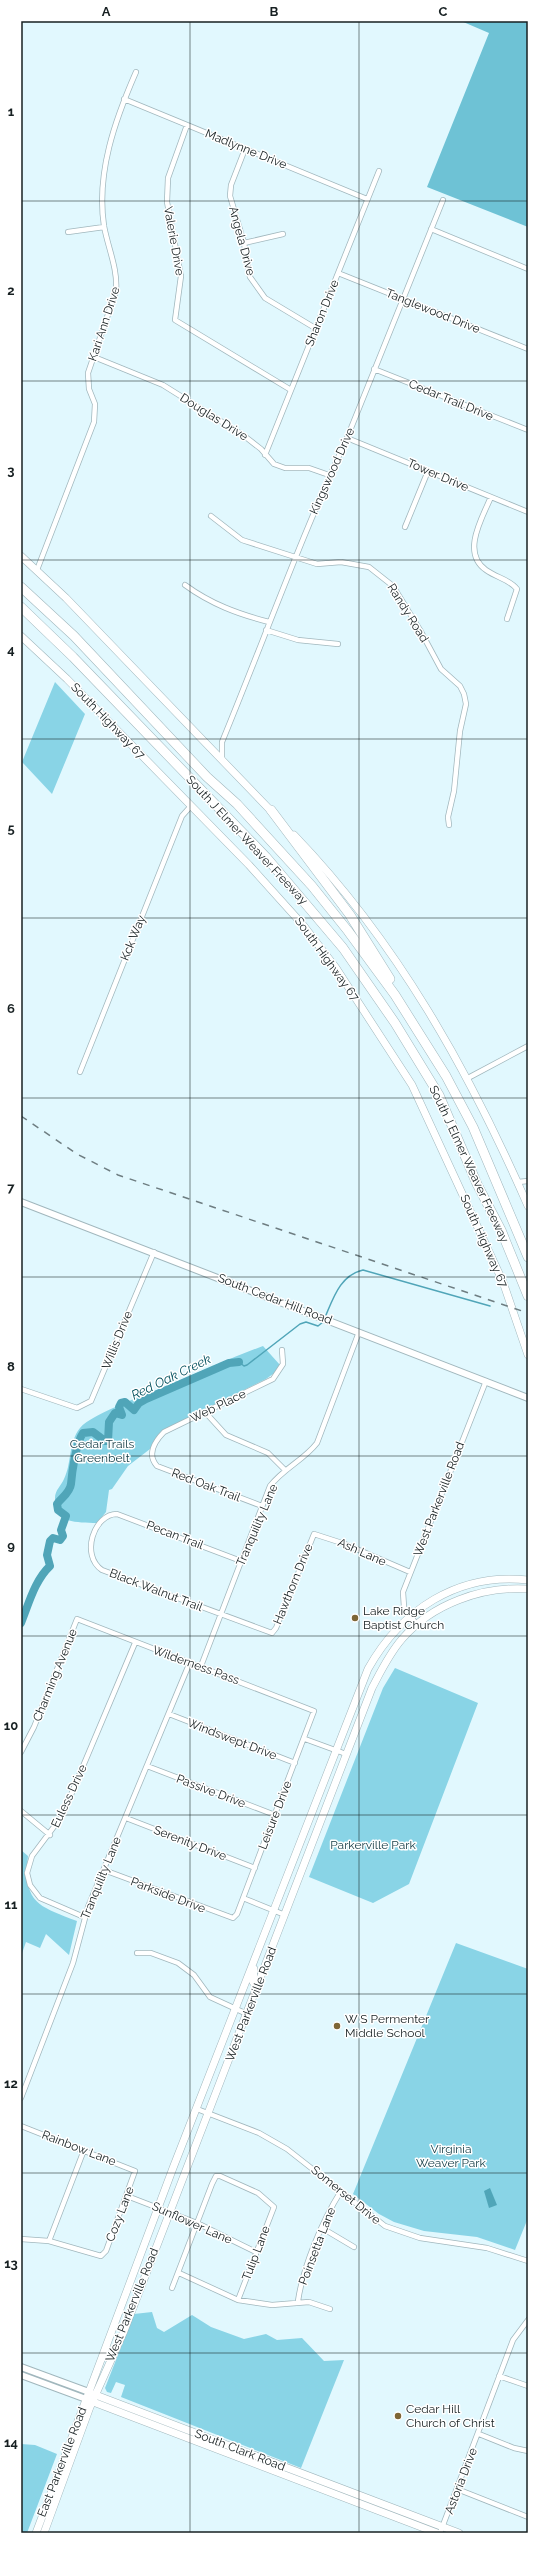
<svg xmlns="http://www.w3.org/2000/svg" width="549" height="2554" font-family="Raleway,sans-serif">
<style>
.green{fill:#89d4e6}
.forest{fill:#6ec2d5}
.water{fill:#50a5b8}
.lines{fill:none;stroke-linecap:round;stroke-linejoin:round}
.stream{stroke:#50a5b8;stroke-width:1.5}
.river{stroke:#50a5b8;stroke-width:8}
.minor-casing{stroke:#a1b7bd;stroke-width:6}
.tertiary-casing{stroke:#a1b7bd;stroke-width:8}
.secondary-casing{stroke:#a1b7bd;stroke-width:8}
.motorway-casing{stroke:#a1b7bd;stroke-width:10}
.minor{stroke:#fff;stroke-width:4.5}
.tertiary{stroke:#fff;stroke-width:6}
.secondary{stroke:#fff;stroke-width:7}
.motorway{stroke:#fff;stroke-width:9}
.rail{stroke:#6e7d81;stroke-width:1.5;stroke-dasharray:7 7;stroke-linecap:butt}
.grid{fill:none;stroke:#172022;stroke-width:1;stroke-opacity:0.55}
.poi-dot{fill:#7d6636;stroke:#fff;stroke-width:1.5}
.labels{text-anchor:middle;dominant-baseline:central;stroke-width:3;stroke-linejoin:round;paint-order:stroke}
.street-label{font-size:12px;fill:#172022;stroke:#fff}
.park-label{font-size:12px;fill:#194049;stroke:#fff}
.poi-label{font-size:12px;fill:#172022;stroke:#fff;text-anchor:start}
.water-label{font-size:13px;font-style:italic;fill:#004f5c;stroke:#fff}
.neatline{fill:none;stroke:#172022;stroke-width:1.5}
.grid-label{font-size:13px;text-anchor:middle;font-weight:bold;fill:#172022}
</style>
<rect width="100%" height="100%" fill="#e1f8fe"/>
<!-- green -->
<path class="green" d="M 55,682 L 85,714 L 52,794 L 22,762 Z
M 263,1346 L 280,1365 L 277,1371 L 266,1379 L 162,1431 L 150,1449 L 128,1466 L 112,1489 L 109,1490 L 106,1512 L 97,1523 C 76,1522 54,1524 55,1498 C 55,1490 61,1486 64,1479 C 72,1463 68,1443 80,1428 C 92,1413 156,1391 176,1382 C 205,1370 233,1357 263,1346 Z
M 395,1668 L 478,1703 L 409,1884 L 373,1903 L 309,1877 L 383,1688 Z
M 21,1850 L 28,1856 C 23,1903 38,1906 77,1921 L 69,1955 L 46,1934 L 40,1948 L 26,1942 L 21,1956 Z
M 456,1943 L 528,1969 L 528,2218 L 515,2250 L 477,2237 L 424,2231 L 394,2222 L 379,2214 L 353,2194 Z
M 152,2312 L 157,2328 L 164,2332 L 192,2315 L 211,2327 L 244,2339 L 266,2334 L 277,2340 L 302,2338 L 324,2361 L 344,2360 L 301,2468 L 121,2397 L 125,2385 L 116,2382 L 111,2393 L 107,2392 L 105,2388 L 134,2314 Z
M 21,2444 L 35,2445 L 57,2454 L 27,2533 L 21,2533 Z"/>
<!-- forest -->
<path class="forest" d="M 461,21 L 528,21 L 528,227 L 427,187 L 489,33 Z"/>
<!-- water -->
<path class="water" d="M 490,2188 L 497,2205 L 489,2208 L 484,2191 Z"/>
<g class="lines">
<!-- stream -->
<path class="stream" d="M 326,1315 C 334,1296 341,1275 363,1270 L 490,1306
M 239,1362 L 244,1366 L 247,1365 L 300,1324 L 306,1322 L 318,1326 L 323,1322"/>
<!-- river -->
<path class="river" d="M 21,1623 C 29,1603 35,1580 50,1566 L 47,1555 L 50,1541 L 53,1538 L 60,1540 L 63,1536 L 61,1530 L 66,1516 L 58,1510 L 57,1504 C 61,1498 70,1493 71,1484 C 72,1472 76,1443 83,1433 L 93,1432 L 105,1441 L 108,1441 L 109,1422 L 115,1413 L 122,1415 L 119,1407 L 121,1403 L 125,1402 L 134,1410 L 139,1403 L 146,1399 L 229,1363 L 239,1362"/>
<!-- minor casing -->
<g class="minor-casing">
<path id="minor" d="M 124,99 L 367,199
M 187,125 L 168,178 L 167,202 L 181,276 L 175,320 L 291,390
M 245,149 L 231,185 L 230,196 L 244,243 L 250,277 L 265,298 L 315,328
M 431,229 L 528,269
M 68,232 L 104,227
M 244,243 L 283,234
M 338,273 L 528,349
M 94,357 L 163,385 L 243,435 L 261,449 L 274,464 L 285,468 L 309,468 L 329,475
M 374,369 L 528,430
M 347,438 L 528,512
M 265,455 L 379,171
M 491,497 C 482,518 461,553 486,570 C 497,578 509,579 517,589 L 507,619
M 211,516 L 242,540 L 317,564 L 341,562 L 369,567 L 393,586 L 420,630 L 441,669 L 460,686 L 464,694 L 466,704 L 460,731 L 454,791 L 448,817 L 449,825
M 405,527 L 428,471
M 37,570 L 94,422 L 95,404 L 89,389 L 88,373 L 116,291 C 118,269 108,248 104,226 C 96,173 115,120 136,72
M 185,585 C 211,604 238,614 269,622
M 266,630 L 298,640 L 338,644
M 222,759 L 222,742 C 264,640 301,537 347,438 L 443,200
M 80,1072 L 182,816 L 190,807
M 468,1078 L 528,1046
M 518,1182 L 528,1181
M 21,1389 L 77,1408 L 91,1401 L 154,1252
M 205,1412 L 226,1435 L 268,1453 L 285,1470
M 262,1506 L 157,1466 C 147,1455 154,1442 164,1432 L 273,1379 L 283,1364 L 282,1350
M 241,1561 L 117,1514 C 94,1514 80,1555 102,1570 L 272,1633 L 276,1628 L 314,1534 L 345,1544 L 410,1572
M 417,1625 L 404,1607 L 403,1592 L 486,1381
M 201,1666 L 270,1486 C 284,1468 304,1460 317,1443 L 359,1332
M 169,1714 L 295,1763
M 305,1739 L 346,1754
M 21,1752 L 34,1727 L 77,1619 L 314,1711 L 237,1914 L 233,1918 L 104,1870
M 147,1766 L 275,1815
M 21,1811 L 50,1835
M 126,1818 L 255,1868
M 243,1898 L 285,1915
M 84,1917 L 40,1898 L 30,1885 L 27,1873 L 32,1856 L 62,1816 L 135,1643
M 137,1953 L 151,1953 L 178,1963 L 194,1975 L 210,1997 L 247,2014
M 21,2098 L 73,1963 L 88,1907 L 190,1662
M 197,2109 L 259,2133 L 287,2149 L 385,2226 L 420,2238 L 487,2248 L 528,2261
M 21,2126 L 135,2171 L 106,2251 L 101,2256 L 49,2241 L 21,2239
M 127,2196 L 197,2223 L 256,2252
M 322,2228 L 354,2247
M 49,2241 L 84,2150
M 179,2273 L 238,2300 L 272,2305 L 309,2302 L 330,2309
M 172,2288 L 212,2184 L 216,2176 L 220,2176 L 258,2193 L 274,2207 L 238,2300
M 298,2301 C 303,2267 322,2221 341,2191
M 499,2376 L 528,2386
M 479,2434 L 514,2448 L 528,2451
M 457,2489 L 528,2517
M 440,2533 L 513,2340 L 528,2320"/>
</g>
<!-- tertiary casing -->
<g class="tertiary-casing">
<path id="tertiary" d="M 21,1202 L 528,1398
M 21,2367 L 89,2392
M 21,2375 L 86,2399"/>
</g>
<!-- secondary casing -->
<g class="secondary-casing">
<path id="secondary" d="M 21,556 L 66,598 L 274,814
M 21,636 L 67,679 L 249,865 L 303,925 L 336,968 L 412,1085 L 503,1282 L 528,1355
M 294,835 C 397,942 469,1071 528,1206
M 254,1969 L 253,1982 L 257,1987
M 93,2394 L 459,2533
M 88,2400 L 437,2533
M 36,2533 L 173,2168 L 368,1669 C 401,1610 458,1572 528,1580
M 44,2533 L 90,2407 L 124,2331 L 372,1688 C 381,1671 389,1654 402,1639 C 432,1604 482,1586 528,1589"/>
</g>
<!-- motorway casing -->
<g class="motorway-casing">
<path id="motorway" d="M 21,587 L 74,636 L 207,777 L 237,804 L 312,886 L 348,931 L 395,995 L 446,1076 L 473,1127 L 528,1257
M 21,607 L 73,657 L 266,857 L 343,948 L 395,1023 L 439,1095 L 477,1184 L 501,1230 L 528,1296
M 271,810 L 350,915 L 390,979"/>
</g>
<!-- minor -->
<use href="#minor" class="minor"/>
<!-- tertiary -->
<use href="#tertiary" class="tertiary"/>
<!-- secondary -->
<use href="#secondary" class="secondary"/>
<!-- motorway -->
<use href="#motorway" class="motorway"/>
<!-- rail -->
<path class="rail" d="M 21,1116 L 77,1154 L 118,1175 L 528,1313"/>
</g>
<!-- grid -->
<path class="grid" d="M 190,21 L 190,2533M 359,21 L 359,2533M 21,201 L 528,201M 21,381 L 528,381M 21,560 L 528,560M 21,739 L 528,739M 21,918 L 528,918M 21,1098 L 528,1098M 21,1277 L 528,1277M 21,1456 L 528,1456M 21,1636 L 528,1636M 21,1815 L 528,1815M 21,1994 L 528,1994M 21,2173 L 528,2173M 21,2353 L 528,2353"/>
<!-- markers -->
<g class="poi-dot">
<circle cx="355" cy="1618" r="4"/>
<circle cx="337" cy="2026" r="4"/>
<circle cx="398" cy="2416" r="4"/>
</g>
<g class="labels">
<!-- street labels -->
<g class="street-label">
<text transform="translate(246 149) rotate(22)">Madlynne Drive</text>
<text transform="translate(174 241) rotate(80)">Valerie Drive</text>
<text transform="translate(242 241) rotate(75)">Angela Drive</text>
<text transform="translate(433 311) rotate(22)">Tanglewood Drive</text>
<text transform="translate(322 313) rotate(-68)">Sharon Drive</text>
<text transform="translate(104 324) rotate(-72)">Kari Ann Drive</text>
<text transform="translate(451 400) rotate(22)">Cedar Trail Drive</text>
<text transform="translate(214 417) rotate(32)">Douglas Drive</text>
<text transform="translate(332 471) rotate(-66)">Kingswood Drive</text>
<text transform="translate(438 475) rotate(23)">Tower Drive</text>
<text transform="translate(408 613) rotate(58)">Randy Road</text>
<text transform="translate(108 721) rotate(46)">South Highway 67</text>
<text transform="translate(247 840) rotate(47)">South J Elmer Weaver Freeway</text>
<text transform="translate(133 938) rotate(-68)">Kck Way</text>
<text transform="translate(327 959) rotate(54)">South Highway 67</text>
<text transform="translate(469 1164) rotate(65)">South J Elmer Weaver Freeway</text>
<text transform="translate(484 1241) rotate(66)">South Highway 67</text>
<text transform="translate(275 1299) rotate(21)">South Cedar Hill Road</text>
<text transform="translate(117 1340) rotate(-68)">Willis Drive</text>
<text transform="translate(218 1406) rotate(-26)">Web Place</text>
<text transform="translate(206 1485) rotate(21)">Red Oak Trail</text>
<text transform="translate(439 1499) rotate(-69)">West Parkerville Road</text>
<text transform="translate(257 1525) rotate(-67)">Tranquility Lane</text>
<text transform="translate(175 1535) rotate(21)">Pecan Trail</text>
<text transform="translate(362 1552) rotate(24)">Ash Lane</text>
<text transform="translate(293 1584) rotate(-68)">Hawthorn Drive</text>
<text transform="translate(156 1590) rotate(21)">Black Walnut Trail</text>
<text transform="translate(196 1665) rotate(20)">Wilderness Pass</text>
<text transform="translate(55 1675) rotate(-68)">Charming Avenue</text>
<text transform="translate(232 1739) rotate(21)">Windswept Drive</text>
<text transform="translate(211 1791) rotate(21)">Passive Drive</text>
<text transform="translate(69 1796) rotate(-65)">Euless Drive</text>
<text transform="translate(275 1815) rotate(-69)">Leisure Drive</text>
<text transform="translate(190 1843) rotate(21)">Serenity Drive</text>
<text transform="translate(101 1878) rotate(-68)">Tranquility Lane</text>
<text transform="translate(168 1895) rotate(21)">Parkside Drive</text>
<text transform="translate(251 2004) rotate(-69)">West Parkerville Road</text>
<text transform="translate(79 2148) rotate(21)">Rainbow Lane</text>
<text transform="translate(346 2195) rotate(39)">Somerset Drive</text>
<text transform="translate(120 2214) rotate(-69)">Cozy Lane</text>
<text transform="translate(192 2223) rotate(24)">Sunflower Lane</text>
<text transform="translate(317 2246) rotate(-69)">Poinsetta Lane</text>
<text transform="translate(256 2253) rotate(-69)">Tulip Lane</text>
<text transform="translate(132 2305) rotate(-68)">West Parkerville Road</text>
<text transform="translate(240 2450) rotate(21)">South Clark Road</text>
<text transform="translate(62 2462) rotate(-69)">East Parkerville Road</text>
<text transform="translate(461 2481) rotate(-69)">Astoria Drive</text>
</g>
<!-- park labels -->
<g class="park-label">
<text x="102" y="1444">Cedar Trails<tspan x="102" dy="14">Greenbelt</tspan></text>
<text x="373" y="1845">Parkerville Park</text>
<text x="451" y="2149">Virginia<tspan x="451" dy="14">Weaver Park</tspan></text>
</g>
<!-- poi labels -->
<g class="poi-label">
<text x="363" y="1611">Lake Ridge<tspan x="363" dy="14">Baptist Church</tspan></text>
<text x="345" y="2019">W S Permenter<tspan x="345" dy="14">Middle School</tspan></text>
<text x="406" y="2409">Cedar Hill<tspan x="406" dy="14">Church of Christ</tspan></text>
</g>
<!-- water labels -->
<g class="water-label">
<text transform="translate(171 1377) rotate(-26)">Red Oak Creek</text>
</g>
</g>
<!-- border -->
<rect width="549" height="2554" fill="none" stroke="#ffffff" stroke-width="44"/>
<rect x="22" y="22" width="505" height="2510" class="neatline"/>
<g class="grid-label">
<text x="106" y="16">A</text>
<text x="274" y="16">B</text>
<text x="443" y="16">C</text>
<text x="11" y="116">1</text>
<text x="11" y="295">2</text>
<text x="11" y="475">3</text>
<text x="11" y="654">4</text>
<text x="11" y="833">5</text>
<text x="11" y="1013">6</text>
<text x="11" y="1192">7</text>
<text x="11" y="1371">8</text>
<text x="11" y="1550">9</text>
<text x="11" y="1730">10</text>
<text x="11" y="1909">11</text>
<text x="11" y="2088">12</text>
<text x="11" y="2268">13</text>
<text x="11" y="2447">14</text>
</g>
</svg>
